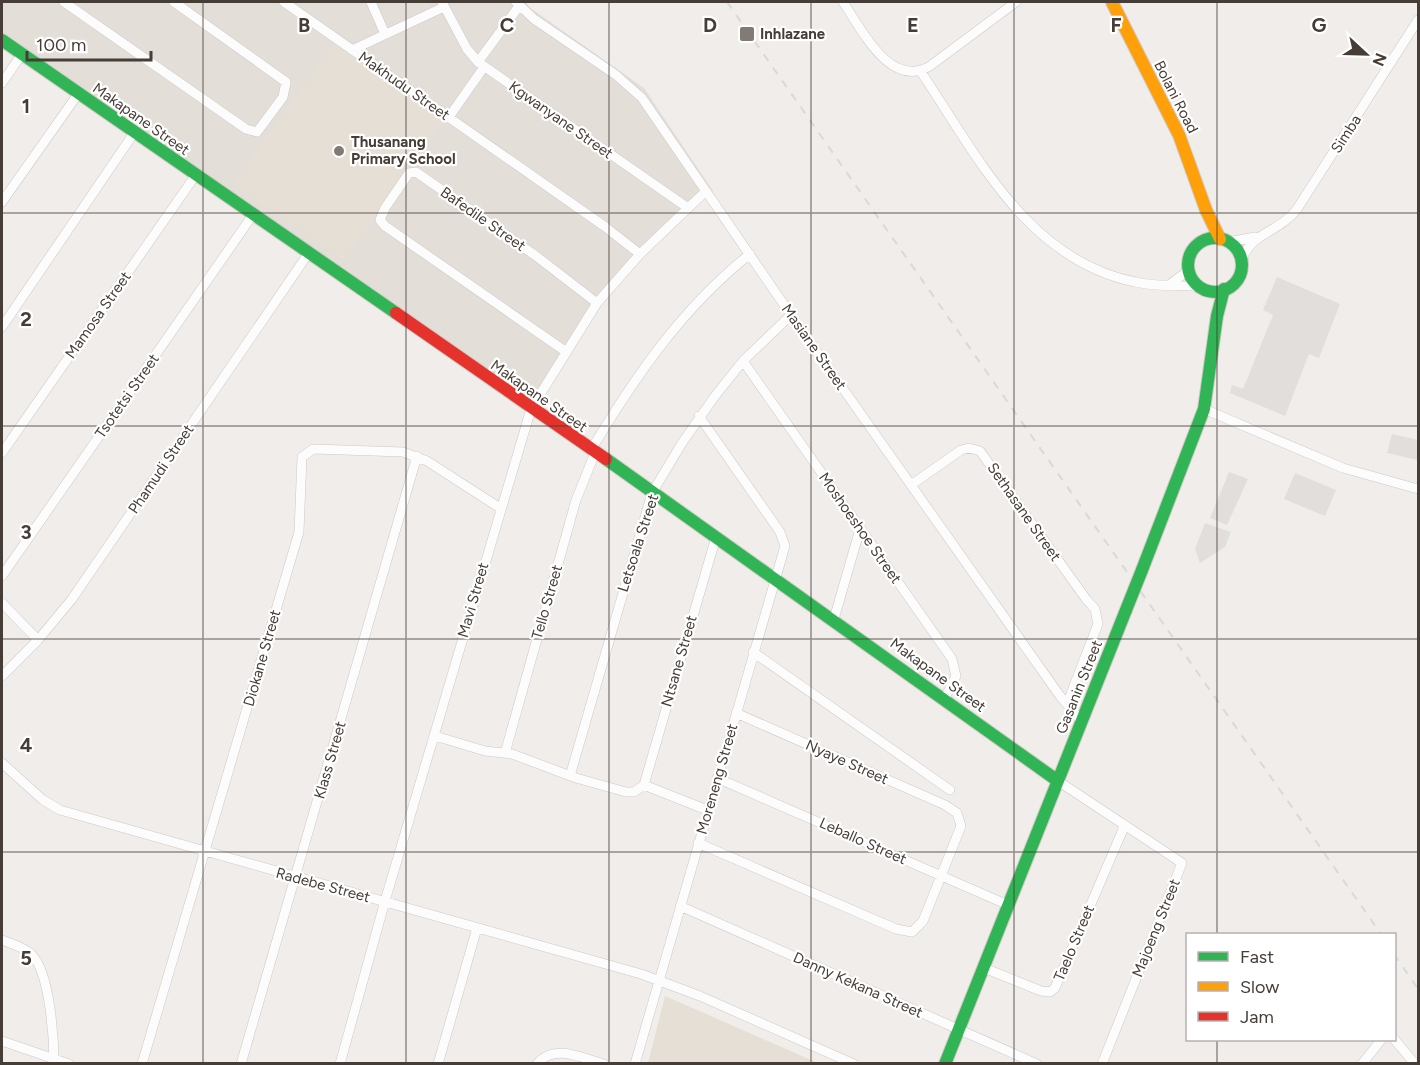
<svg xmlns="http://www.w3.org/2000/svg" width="1420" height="1065" font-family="Figtree,sans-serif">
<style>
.residential{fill:#e3ded8}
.education{fill:#e6dfd6}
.parking{fill:#e2dedb}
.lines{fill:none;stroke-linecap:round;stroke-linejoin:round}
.street-casing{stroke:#ccc9c6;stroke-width:10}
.fast-casing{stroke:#cec9c1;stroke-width:14}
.slow-casing{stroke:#cec9c1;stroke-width:14}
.jam-casing{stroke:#cec9c1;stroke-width:14}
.street{stroke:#fdfcfc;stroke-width:9}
.fast{stroke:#30b455;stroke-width:12}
.slow{stroke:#ff9f0a;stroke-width:12}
.jam{stroke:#e5322d;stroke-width:12}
.rail{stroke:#d9d9d8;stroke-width:2;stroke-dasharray:8 8;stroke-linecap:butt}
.fast-bridge-casing{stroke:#cec9c1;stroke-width:14;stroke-linecap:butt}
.fast-bridge{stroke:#30b455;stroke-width:12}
.grid{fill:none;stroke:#463d36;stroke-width:1.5;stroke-opacity:0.55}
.poi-dot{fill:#827b75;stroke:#fff;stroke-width:2}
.labels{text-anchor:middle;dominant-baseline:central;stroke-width:4.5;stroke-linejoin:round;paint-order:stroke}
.poi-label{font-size:15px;font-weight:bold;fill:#463d36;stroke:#fff;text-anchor:start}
.street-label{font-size:15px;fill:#463d36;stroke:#fff}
.grid-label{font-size:20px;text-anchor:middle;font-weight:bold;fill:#463d36;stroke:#fff;stroke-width:4.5;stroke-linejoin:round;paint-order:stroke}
</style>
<rect width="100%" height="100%" fill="#f0edea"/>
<!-- residential -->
<path class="residential" d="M 2,2 L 526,2 L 529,7 L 644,88 L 713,191 L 689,210 L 598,303 L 531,409 L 2,40 Z"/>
<!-- education -->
<path class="education" d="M 334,44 L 444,119 L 344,261 L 233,184 Z
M 665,996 L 818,1063 L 648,1063 Z"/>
<!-- parking -->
<path class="parking" d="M 1277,277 L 1340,304 L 1319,358 L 1309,354 L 1285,416 L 1230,393 L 1232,385 L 1243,389 L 1273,315 L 1263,310 Z
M 1392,434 L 1418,440 L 1418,460 L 1387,453 Z
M 1229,472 L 1248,479 L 1227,525 L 1210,518 Z
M 1295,473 L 1336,490 L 1325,516 L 1284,499 Z
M 1205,523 L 1231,532 L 1225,547 L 1200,563 L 1195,549 Z"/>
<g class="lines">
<!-- street casing -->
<g class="street-casing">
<path id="street" d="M 64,2 L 246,129 L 257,132 L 283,97 L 286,82 L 174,2
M 284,2 L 604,226 L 640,254
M 371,2 L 385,34
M 442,2 L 467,49 L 478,62 L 688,208
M 516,2 L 534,19 L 616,75 L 642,98 L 791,315 L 1060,696 L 1082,722
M 843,2 C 861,28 890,90 930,66 L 1016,2
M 352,50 L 444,7
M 478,62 L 519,6
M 921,72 C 977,155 1027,260 1135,282 C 1156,287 1177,285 1198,286
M 2,83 L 22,54
M 449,117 L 484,67
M 2,202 L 78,94
M 1228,242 L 1255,237
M 1241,261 C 1252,231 1279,233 1297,209 L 1418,20
M 1169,285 L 1189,270
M 2,327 L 134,133
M 565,351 L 385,226 L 380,220 L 385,208 L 409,173 L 416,172 L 536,256 L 597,303
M 743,361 L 952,659 L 956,676 L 945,698
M 1204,409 L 1343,468 L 1418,489
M 591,450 C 635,377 682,308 750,254
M 2,453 L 195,176
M 911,485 L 961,450 L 969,448 L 980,451 L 1086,599 L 1095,609 L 1098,624 L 1067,704
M 2,576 L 252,216
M 2,603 L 38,640
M 834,619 L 860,529
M 753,652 L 950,790
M 2,676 L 38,640 L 72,599 L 308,254
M 435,736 L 485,751 L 512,754 L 576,778 L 626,792 L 634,792 L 644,785 L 707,810
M 505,753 L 576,500 L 595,453
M 2,763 L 43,800 L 60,810 L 641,974 L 700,996 L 854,1064
M 570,776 L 652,493 L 682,443 L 715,396 L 743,361 L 791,315
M 717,778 L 1008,905
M 1058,781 L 1182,863 L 1102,1064
M 644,785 L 716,537
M 698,843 L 896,929 L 912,932 L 923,921 L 961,826 L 957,813 L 945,805 L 736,713
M 680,906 L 1037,1064
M 2,940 C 11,944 24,947 31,954 C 50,971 54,1039 54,1064
M 984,968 L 1041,991 L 1050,992 L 1055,988 L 1124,827
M 1394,1039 L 1415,1064
M 2,1041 L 69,1064
M 142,1064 L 299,532 L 302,457 L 313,449 L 403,452 L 427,461 L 500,508
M 241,1064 L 417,456
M 340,1064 L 385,901 L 531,409 L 597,303 L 640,254 L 706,191
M 438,1064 L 477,928
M 537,1064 C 554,1043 582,1058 604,1064
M 635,1064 L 785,546 L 780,532 L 699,416
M 1362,1064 L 1381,1040"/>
</g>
<!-- fast casing -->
<g class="fast-casing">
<path id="fast" d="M 2,40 L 396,313
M1188 265a27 27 0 1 1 54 0a27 27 0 1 1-54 0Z
M 606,459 L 1058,781
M 1142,570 L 1204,409 L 1217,316 L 1224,289
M 945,1064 L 1126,610"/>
</g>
<!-- slow casing -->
<g class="slow-casing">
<path id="slow" d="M 1112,2 L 1179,135 L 1206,210 L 1220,239"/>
</g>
<!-- jam casing -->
<g class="jam-casing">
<path id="jam" d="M 396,313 L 606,459"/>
</g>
<!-- street -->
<use href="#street" class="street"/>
<!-- fast -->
<use href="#fast" class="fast"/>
<!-- slow -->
<use href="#slow" class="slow"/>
<!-- jam -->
<use href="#jam" class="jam"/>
<!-- rail -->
<path class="rail" d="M 727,2 L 1381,934
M 1394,954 L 1418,989"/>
<!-- fast-bridge casing -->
<g class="fast-bridge-casing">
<path id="fast-bridge" d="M 1126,610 L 1142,570"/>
</g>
<!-- fast-bridge -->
<use href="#fast-bridge" class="fast-bridge"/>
</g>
<!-- grid -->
<path class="grid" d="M 203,2 L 203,1064M 406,2 L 406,1064M 609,2 L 609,1064M 811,2 L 811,1064M 1014,2 L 1014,1064M 1217,2 L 1217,934M 2,213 L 1418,213M 2,426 L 1418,426M 2,639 L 1418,639M 2,852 L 1418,852M 1217,1040 L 1217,1064"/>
<!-- markers -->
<g class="poi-dot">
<rect x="739" y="26" width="16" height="16" rx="3"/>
<circle cx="339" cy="151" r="6"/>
</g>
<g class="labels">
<!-- poi labels -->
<g class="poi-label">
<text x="760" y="34">Inhlazane</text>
<text x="351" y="142">Thusanang<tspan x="351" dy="17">Primary School</tspan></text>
</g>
<!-- street labels -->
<g class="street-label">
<text transform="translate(404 86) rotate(35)">Makhudu Street</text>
<text transform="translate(1176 97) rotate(63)">Bolani Road</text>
<text transform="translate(141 119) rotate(35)">Makapane Street</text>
<text transform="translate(561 120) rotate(35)">Kgwanyane Street</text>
<text transform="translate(1346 134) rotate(-57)">Simba</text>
<text transform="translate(483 219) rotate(35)">Bafedile Street</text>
<text transform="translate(98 315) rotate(-55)">Mamosa Street</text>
<text transform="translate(814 347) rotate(55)">Masiane Street</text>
<text transform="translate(127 396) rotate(-55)">Tsotetsi Street</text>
<text transform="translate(539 396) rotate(35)">Makapane Street</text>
<text transform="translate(161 469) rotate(-56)">Phamudi Street</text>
<text transform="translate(1024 512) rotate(55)">Sethasane Street</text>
<text transform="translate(860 528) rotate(55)">Moshoeshoe Street</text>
<text transform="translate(638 543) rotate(-72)">Letsoala Street</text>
<text transform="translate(473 600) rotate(-74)">Mavi Street</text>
<text transform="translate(547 602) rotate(-74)">Tello Street</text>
<text transform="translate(262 658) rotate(-74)">Diokane Street</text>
<text transform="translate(679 661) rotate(-74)">Ntsane Street</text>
<text transform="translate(938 675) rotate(36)">Makapane Street</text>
<text transform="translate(1079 687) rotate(-68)">Gasanin Street</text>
<text transform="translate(330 760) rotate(-74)">Klass Street</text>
<text transform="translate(847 762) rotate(24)">Nyaye Street</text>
<text transform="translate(717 779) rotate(-74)">Moreneng Street</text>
<text transform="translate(863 841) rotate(24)">Leballo Street</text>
<text transform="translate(323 885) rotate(15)">Radebe Street</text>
<text transform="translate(1156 928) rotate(-68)">Majoeng Street</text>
<text transform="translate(1074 943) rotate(-67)">Taelo Street</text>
<text transform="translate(858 985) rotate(24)">Danny Kekana Street</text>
</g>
</g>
<g class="grid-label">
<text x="304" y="32">B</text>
<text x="507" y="32">C</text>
<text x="710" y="32">D</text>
<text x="913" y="32">E</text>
<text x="1116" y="32">F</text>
<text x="1319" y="32">G</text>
<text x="26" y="113">1</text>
<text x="26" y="326">2</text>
<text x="26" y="539">3</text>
<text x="26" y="752">4</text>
<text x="26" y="965">5</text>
</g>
<!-- border -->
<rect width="1420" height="1065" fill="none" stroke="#463d36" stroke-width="6"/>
<!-- legend -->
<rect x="1186" y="933" width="210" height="108" fill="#ffffff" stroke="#b5b1af" stroke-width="1.5"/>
<rect x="1198" y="952" width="30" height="9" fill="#30b455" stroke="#b5b1af" stroke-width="1.5"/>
<text x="1240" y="963" font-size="18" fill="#463d36">Fast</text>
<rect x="1198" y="982" width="30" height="9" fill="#ff9f0a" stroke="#b5b1af" stroke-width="1.5"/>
<text x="1240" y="993" font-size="18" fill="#463d36">Slow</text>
<rect x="1198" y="1012" width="30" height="9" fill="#e5322d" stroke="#b5b1af" stroke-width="1.5"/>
<text x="1240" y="1023" font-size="18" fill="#463d36">Jam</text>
<!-- north arrow -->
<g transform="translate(1366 54) rotate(112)" stroke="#ffffff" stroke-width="4.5" paint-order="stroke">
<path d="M0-4.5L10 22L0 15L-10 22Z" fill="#463d36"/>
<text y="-9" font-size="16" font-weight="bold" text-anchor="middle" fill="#463d36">N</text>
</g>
<!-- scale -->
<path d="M27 51v9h124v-9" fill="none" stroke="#463d36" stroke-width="3"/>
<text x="36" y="51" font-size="18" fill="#463d36" stroke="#ffffff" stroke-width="4.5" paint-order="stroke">100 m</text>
</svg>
